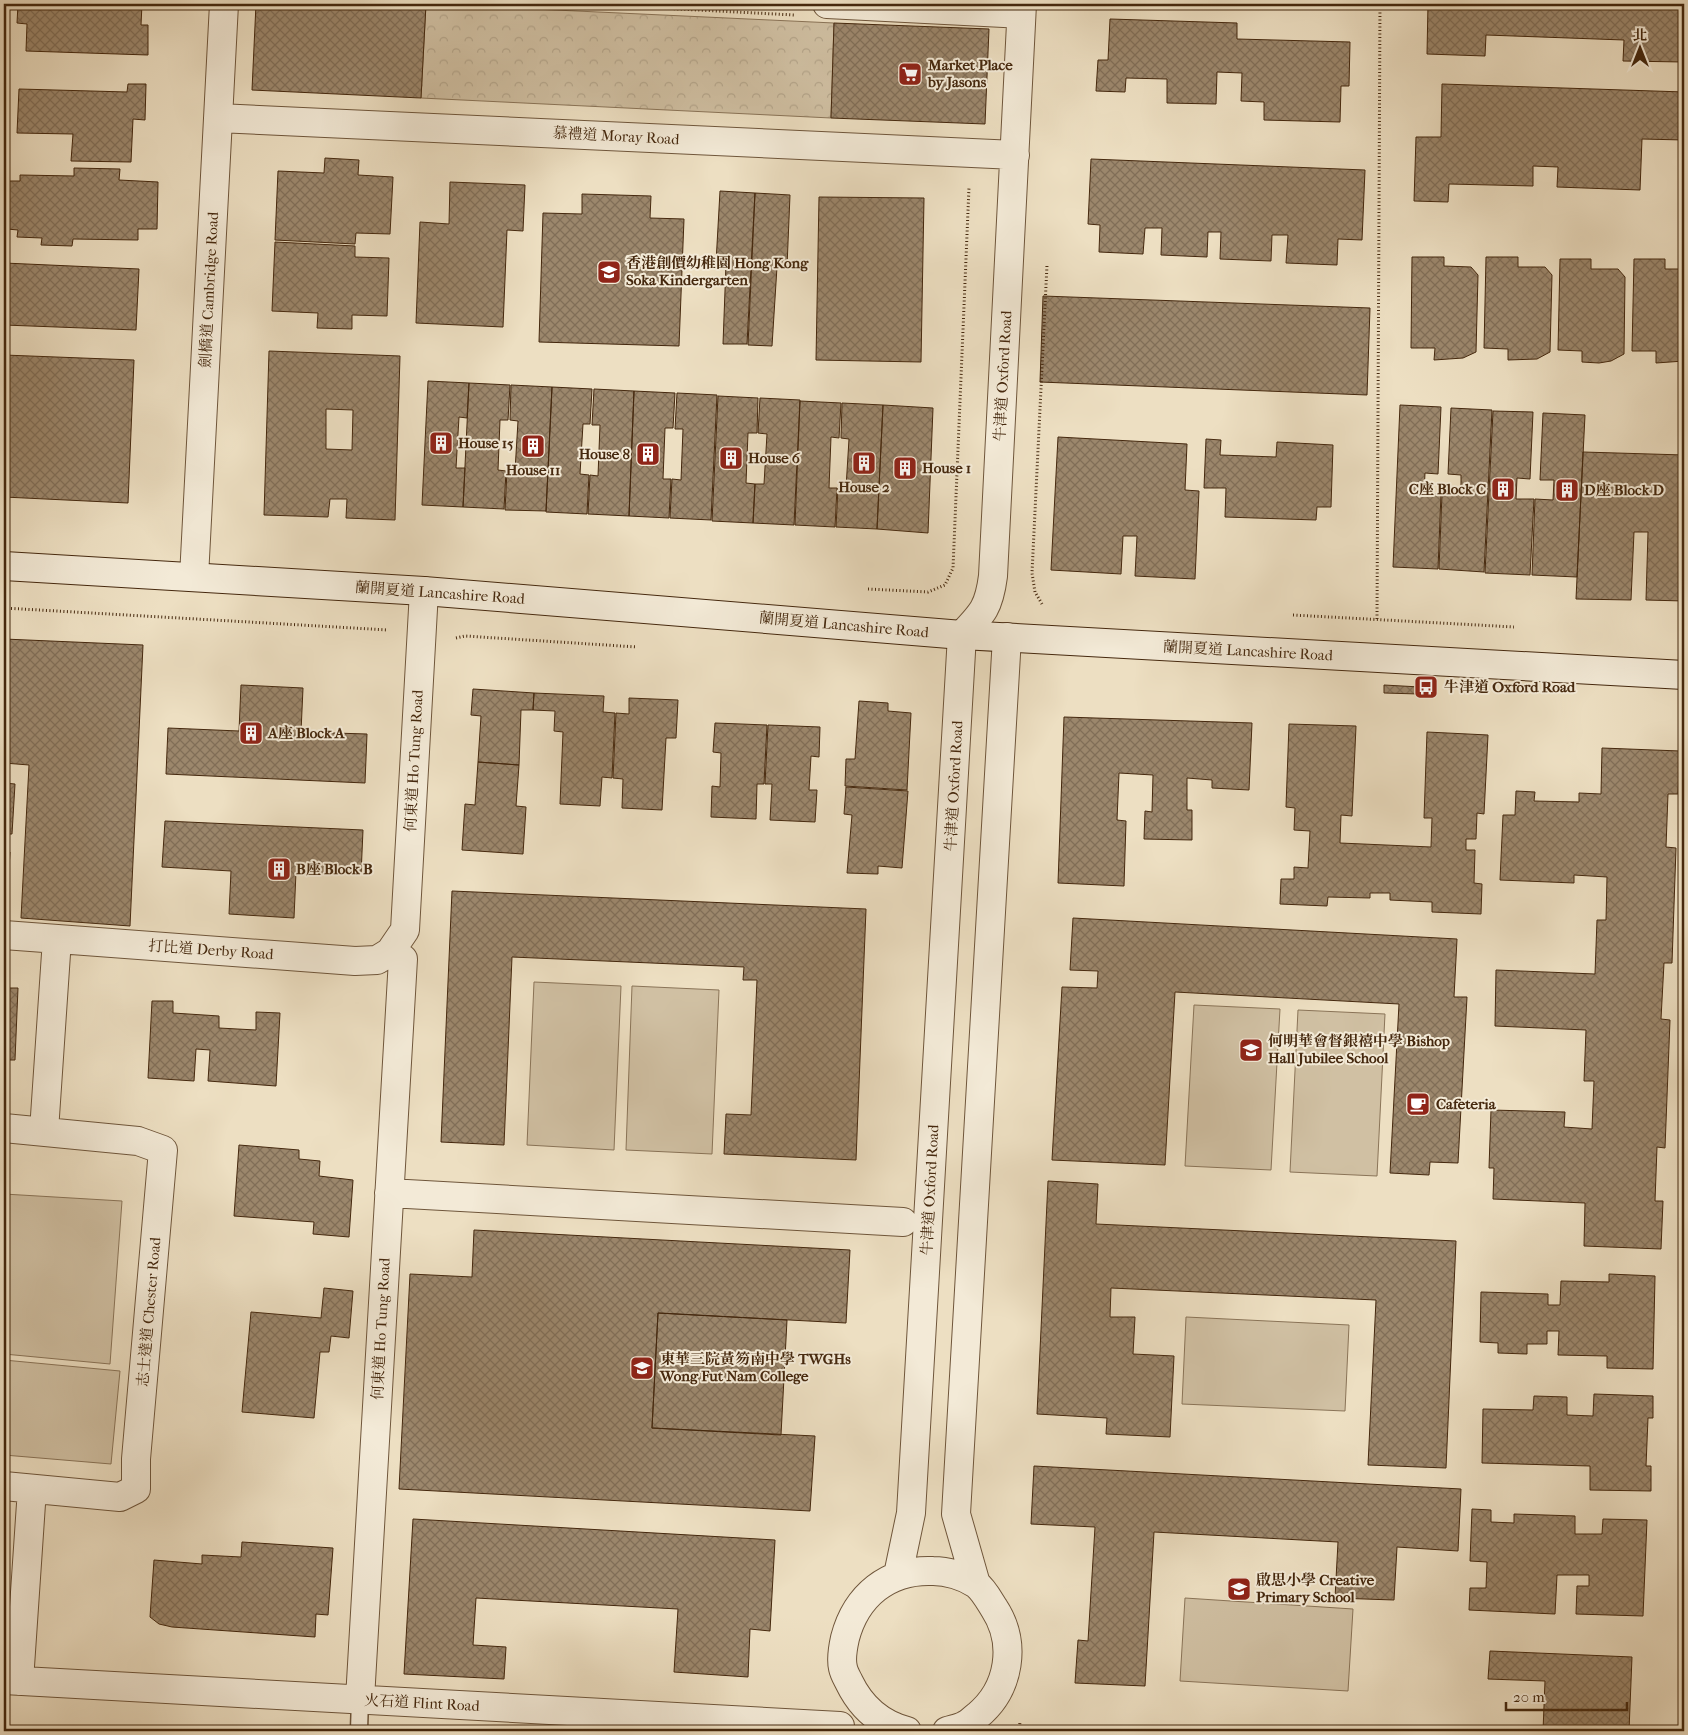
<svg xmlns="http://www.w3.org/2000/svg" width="1688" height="1735" font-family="'IM FELL French Canon','Noto Serif TC',serif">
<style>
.park{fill:url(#park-crowns);stroke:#8a7458}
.garden{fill:#d0c0a3;stroke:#8a7458}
.building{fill:url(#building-cross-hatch);stroke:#45280e;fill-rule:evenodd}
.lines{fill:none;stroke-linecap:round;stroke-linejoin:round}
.lane-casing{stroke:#6f563b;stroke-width:19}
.street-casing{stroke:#6f563b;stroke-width:30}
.secondary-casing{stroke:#45280e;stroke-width:30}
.path{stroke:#45280e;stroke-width:3;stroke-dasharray:1 2.5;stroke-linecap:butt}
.lane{stroke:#f3ead7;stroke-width:16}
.street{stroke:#f3ead7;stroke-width:28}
.secondary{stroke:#f3ead7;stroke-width:28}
.labels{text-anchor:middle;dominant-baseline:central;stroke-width:4;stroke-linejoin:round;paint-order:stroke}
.poi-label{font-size:15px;font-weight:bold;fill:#45280e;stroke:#f3ead7;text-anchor:start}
.street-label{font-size:15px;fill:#45280e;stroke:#f3ead7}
</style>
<defs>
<pattern id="park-crowns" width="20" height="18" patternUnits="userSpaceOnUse" patternTransform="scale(1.25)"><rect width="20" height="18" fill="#d0c0a3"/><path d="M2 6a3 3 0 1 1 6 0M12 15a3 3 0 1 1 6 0" fill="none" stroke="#b4a58b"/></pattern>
<pattern id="building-cross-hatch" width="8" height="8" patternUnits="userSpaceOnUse" patternTransform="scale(1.25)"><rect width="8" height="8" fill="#9c876c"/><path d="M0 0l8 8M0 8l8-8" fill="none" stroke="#816e57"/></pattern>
</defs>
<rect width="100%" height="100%" fill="#eddfc2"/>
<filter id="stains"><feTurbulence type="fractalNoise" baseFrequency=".004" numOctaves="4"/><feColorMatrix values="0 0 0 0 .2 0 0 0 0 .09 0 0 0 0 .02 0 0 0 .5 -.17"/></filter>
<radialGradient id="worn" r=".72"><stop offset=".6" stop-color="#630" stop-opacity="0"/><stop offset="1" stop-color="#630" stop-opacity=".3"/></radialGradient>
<!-- park -->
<path class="park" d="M 426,4 L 834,23 L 831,118 L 421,98 Z"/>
<!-- garden -->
<path class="garden" d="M 534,982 L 621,986 L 614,1150 L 527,1145 Z
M 632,986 L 719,990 L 712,1154 L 626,1150 Z
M 1194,1005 L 1280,1009 L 1271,1170 L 1185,1166 Z
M 1298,1010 L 1385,1014 L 1377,1176 L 1290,1172 Z
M 4,1194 L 122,1201 L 110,1364 L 4,1354 Z
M 1186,1317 L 1349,1325 L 1345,1411 L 1182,1404 Z
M 4,1360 L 120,1371 L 111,1464 L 4,1455 Z
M 1185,1598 L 1353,1609 L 1348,1691 L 1180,1681 Z"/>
<!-- building -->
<path class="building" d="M 18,4 L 142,4 L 141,25 L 148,25 L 148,55 L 26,51 L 27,24 L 17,23 Z
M 256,4 L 426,4 L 421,98 L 252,90 Z
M 1428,4 L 1684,4 L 1683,62 L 1623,61 L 1624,40 L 1486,35 L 1485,56 L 1427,54 Z
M 1110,19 L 1237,23 L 1237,39 L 1350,42 L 1349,86 L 1341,86 L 1340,122 L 1264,120 L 1264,102 L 1241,101 L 1242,73 L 1217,72 L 1216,104 L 1167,103 L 1167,79 L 1126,78 L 1125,92 L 1096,91 L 1098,60 L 1108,60 Z
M 834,23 L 989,29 L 985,124 L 831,118 Z
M 128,84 L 146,84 L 145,120 L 133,119 L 131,162 L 71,161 L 73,134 L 17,133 L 19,89 L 127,92 Z
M 1442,84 L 1684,92 L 1684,140 L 1642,139 L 1640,190 L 1557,187 L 1558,167 L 1533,166 L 1533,186 L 1449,184 L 1448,202 L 1414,201 L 1416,137 L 1441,137 Z
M 325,158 L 359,160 L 358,175 L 393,177 L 390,234 L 356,233 L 355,244 L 275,240 L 278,171 L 324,173 Z
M 1091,159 L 1365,170 L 1362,240 L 1338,239 L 1337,265 L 1286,263 L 1288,235 L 1272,235 L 1271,261 L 1220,259 L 1221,232 L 1208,232 L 1207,257 L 1161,255 L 1162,228 L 1145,228 L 1143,254 L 1099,252 L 1100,225 L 1088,224 Z
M 74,168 L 120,169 L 119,180 L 158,182 L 157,229 L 138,229 L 138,240 L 73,239 L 72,246 L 41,245 L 42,238 L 17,237 L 18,230 L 7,229 L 7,181 L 20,181 L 20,175 L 74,176 Z
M 450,182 L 525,185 L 523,231 L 507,230 L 503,327 L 416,323 L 420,222 L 449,224 Z
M 720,191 L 755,193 L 747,344 L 723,344 L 726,264 L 716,263 Z
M 755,193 L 790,195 L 787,267 L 777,267 L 772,346 L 748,345 Z
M 582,194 L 651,196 L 650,218 L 684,219 L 679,346 L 539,342 L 543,213 L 582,214 Z
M 819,197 L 924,198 L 921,362 L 816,360 Z
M 275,242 L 355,246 L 355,257 L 389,258 L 387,316 L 352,315 L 352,329 L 317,328 L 318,313 L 272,311 Z
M 1412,257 L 1444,257 L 1444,266 L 1471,267 L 1478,275 L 1476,352 L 1463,358 L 1434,360 L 1435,348 L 1411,348 Z
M 1486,257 L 1518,257 L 1518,267 L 1545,267 L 1552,275 L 1550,352 L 1537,359 L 1508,360 L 1508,349 L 1484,348 Z
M 1560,259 L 1591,259 L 1591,269 L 1618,269 L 1625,277 L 1624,354 L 1611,361 L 1599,363 L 1582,362 L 1582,351 L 1558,350 Z
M 1634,259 L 1665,259 L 1665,269 L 1684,269 L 1684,361 L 1656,363 L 1656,351 L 1632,351 Z
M 4,263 L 139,269 L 136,330 L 4,325 Z
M 1043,296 L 1370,308 L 1367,395 L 1040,382 Z
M 269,351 L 400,356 L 395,520 L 346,518 L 347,499 L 330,499 L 328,517 L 264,515 ZM 326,409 L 353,410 L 352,450 L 326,449 Z
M 4,355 L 134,360 L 128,503 L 4,497 Z
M 428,381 L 469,383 L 467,418 L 459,417 L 456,468 L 465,468 L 463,507 L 422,505 Z
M 469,383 L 510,385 L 508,420 L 500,420 L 498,470 L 506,471 L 504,509 L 463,507 Z
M 511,385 L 552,387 L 546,511 L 505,510 L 507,471 L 515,471 L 518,421 L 510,420 Z
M 552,387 L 592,389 L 590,424 L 583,424 L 580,474 L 589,475 L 587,514 L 546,512 Z
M 594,389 L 634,391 L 629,516 L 588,514 L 590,475 L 598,476 L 600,425 L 592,425 Z
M 634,391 L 675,393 L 673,428 L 665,428 L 663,479 L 671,479 L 669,518 L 629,516 Z
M 677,393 L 717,395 L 711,520 L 670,518 L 672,479 L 681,480 L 683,429 L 675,429 Z
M 718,396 L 758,398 L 757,433 L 748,433 L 746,483 L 755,484 L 753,523 L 712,521 Z
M 760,398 L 800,400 L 794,525 L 753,523 L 755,484 L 764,484 L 767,434 L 758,433 Z
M 800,401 L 841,403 L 839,438 L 831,437 L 829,488 L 837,488 L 835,527 L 795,525 Z
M 842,403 L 883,405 L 877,529 L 836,527 L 838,488 L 846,488 L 849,439 L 841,438 Z
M 883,405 L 933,408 L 928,533 L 877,529 Z
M 1400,405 L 1441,407 L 1438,474 L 1425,473 L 1424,493 L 1441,494 L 1438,569 L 1393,567 Z
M 1451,408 L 1492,410 L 1484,572 L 1439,569 L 1442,494 L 1461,494 L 1461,475 L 1448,474 Z
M 1493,411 L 1533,412 L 1530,479 L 1517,478 L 1516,499 L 1534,499 L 1530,575 L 1485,573 Z
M 1543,413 L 1585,415 L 1577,577 L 1532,575 L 1535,499 L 1553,500 L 1554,480 L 1540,480 Z
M 1058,437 L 1187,444 L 1185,490 L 1199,491 L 1195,579 L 1135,576 L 1137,536 L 1123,536 L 1121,574 L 1051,570 Z
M 1206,439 L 1221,440 L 1220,455 L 1276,457 L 1277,442 L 1333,445 L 1331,507 L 1317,507 L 1316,520 L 1225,517 L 1226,488 L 1204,488 Z
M 1583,452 L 1684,455 L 1684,601 L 1646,600 L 1648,532 L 1634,532 L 1631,600 L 1576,599 Z
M 4,639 L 143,645 L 130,926 L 21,918 L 29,765 L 4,763 Z
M 241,685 L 303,688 L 301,732 L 367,734 L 365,783 L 166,774 L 168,728 L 239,731 Z
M 1384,685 L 1420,687 L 1419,694 L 1384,693 Z
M 473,689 L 534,693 L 533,710 L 521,710 L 519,765 L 478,762 L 481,716 L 471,715 Z
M 534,693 L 604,696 L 603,712 L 615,713 L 612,778 L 602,777 L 600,806 L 560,804 L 563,732 L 554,731 L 555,711 L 533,710 Z
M 629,698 L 678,700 L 676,738 L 666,738 L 662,810 L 622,808 L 623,779 L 613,778 L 616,713 L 629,714 Z
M 859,701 L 888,703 L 888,711 L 911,713 L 907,790 L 845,786 L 846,759 L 855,759 Z
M 1064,717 L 1252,723 L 1249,790 L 1212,788 L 1212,780 L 1187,778 L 1187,810 L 1192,810 L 1192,840 L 1144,839 L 1145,811 L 1152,812 L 1153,775 L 1119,773 L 1117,820 L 1126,821 L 1124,886 L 1058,883 Z
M 715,723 L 767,725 L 764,784 L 757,784 L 756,819 L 711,817 L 712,786 L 720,787 L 721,753 L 713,752 Z
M 1289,724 L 1356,726 L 1352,816 L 1341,815 L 1340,843 L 1431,847 L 1432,818 L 1424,818 L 1427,732 L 1488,735 L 1484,814 L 1477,813 L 1476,839 L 1466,839 L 1466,850 L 1475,850 L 1474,883 L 1482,884 L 1481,914 L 1432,912 L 1432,902 L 1390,900 L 1390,893 L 1370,893 L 1370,898 L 1328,897 L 1327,906 L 1280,904 L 1281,879 L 1294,879 L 1294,867 L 1308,868 L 1310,831 L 1294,830 L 1295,808 L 1286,807 Z
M 768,725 L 820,727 L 819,757 L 811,756 L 809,790 L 817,790 L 815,822 L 770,820 L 772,784 L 765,784 Z
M 1602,748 L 1680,751 L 1678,794 L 1668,794 L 1666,847 L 1676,848 L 1672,963 L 1664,963 L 1661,1019 L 1670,1020 L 1665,1148 L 1657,1147 L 1655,1201 L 1663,1201 L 1661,1249 L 1584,1246 L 1585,1203 L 1493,1199 L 1494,1168 L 1489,1168 L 1491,1110 L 1565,1112 L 1564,1127 L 1592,1129 L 1594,1081 L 1584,1081 L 1586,1030 L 1495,1026 L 1496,970 L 1595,974 L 1597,920 L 1606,920 L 1607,877 L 1574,875 L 1574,883 L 1500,880 L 1503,815 L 1515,815 L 1516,791 L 1535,792 L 1534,801 L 1579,802 L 1579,793 L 1601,794 Z
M 478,762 L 519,765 L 516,806 L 526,807 L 523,854 L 462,850 L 465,804 L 475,805 Z
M 4,783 L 15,784 L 12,834 L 4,834 Z
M 846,787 L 908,791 L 902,868 L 878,866 L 878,874 L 847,873 L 852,815 L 844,814 Z
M 165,821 L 363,830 L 361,875 L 296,872 L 294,918 L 229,914 L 231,871 L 162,867 Z
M 4,852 L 10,852 L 7,901 L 4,901 Z
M 452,891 L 866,909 L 856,1160 L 724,1154 L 726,1114 L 751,1115 L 757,980 L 743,980 L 744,967 L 512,957 L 504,1145 L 441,1142 Z
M 1073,918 L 1457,939 L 1454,997 L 1467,997 L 1458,1163 L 1430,1162 L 1429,1175 L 1390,1173 L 1399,1004 L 1175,992 L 1165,1165 L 1052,1160 L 1062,987 L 1097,988 L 1098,971 L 1070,970 Z
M 4,988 L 18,988 L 15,1060 L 4,1060 Z
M 152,1001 L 173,1001 L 173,1013 L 219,1016 L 219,1028 L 256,1030 L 256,1012 L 280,1013 L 276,1086 L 208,1081 L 210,1050 L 196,1049 L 194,1081 L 148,1078 Z
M 239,1145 L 299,1150 L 299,1159 L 320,1161 L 319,1176 L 353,1180 L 349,1237 L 313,1234 L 314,1222 L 234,1216 Z
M 1048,1181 L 1098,1184 L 1096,1224 L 1456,1241 L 1446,1468 L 1368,1465 L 1376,1300 L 1111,1288 L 1110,1317 L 1135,1317 L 1133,1354 L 1174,1356 L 1170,1437 L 1106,1434 L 1107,1418 L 1037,1414 Z
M 474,1230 L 850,1250 L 846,1323 L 658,1313 L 652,1428 L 815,1436 L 810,1511 L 399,1489 L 410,1274 L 472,1277 Z
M 1609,1274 L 1655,1276 L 1653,1369 L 1607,1368 L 1607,1356 L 1558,1355 L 1559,1331 L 1547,1331 L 1547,1344 L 1527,1344 L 1527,1354 L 1498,1353 L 1498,1343 L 1480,1342 L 1481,1292 L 1548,1294 L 1548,1305 L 1560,1305 L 1561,1281 L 1609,1282 Z
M 324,1288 L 353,1291 L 349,1338 L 331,1336 L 329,1352 L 320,1352 L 314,1418 L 242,1412 L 251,1312 L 321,1318 Z
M 658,1313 L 787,1320 L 781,1435 L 652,1428 Z
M 1594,1394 L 1653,1396 L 1653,1418 L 1648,1418 L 1646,1466 L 1651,1466 L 1651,1491 L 1590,1490 L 1590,1466 L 1482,1463 L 1483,1409 L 1533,1410 L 1534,1396 L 1567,1397 L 1567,1415 L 1593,1416 Z
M 1034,1466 L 1461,1489 L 1458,1551 L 1397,1547 L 1394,1600 L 1335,1598 L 1338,1542 L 1154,1532 L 1145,1686 L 1075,1683 L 1078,1640 L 1088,1641 L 1095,1527 L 1031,1524 Z
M 1472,1509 L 1491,1510 L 1491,1522 L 1514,1523 L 1514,1514 L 1575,1516 L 1575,1534 L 1602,1534 L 1603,1519 L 1647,1520 L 1643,1616 L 1576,1614 L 1577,1586 L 1589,1586 L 1589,1575 L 1557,1575 L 1555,1614 L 1469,1610 L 1470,1588 L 1486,1588 L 1487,1562 L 1470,1561 Z
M 413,1519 L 775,1540 L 770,1631 L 750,1629 L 748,1677 L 674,1672 L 678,1609 L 476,1598 L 473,1645 L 506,1647 L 504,1679 L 404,1674 Z
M 242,1542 L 333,1548 L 328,1615 L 316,1614 L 315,1637 L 172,1627 L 159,1624 L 150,1617 L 154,1560 L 202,1564 L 202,1555 L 241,1557 Z
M 1490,1651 L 1632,1657 L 1629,1731 L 1543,1731 L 1545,1681 L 1488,1679 Z"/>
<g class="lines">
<!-- lane casing -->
<g class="lane-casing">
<path id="lane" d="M 359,1730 L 360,1699"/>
</g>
<!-- street casing -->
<g class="street-casing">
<path id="street" d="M 827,4 L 1021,14
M 218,118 L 1015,155
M 194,577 L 224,4
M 4,935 L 355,961 L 377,960 L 390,952 L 405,930 L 424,591
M 4,1128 L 138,1141 L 163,1150 L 136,1459 L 136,1489 L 120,1497 L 4,1486
M 44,1131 L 57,939
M 389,1193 L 903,1222
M 898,1575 L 911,1513 L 962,635 C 983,613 989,607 993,576 L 1022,4
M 976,1584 L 956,1514 L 1007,637
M 4,1680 L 840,1726
M 19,1681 L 32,1489
M 360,1699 L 403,959
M 907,1731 C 880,1724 861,1707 849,1682 C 847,1678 844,1673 843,1668 C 841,1660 843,1647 845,1638 C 856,1596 888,1569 933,1571 C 947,1571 964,1576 976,1584 C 983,1589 989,1600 994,1608 C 1017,1643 1010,1689 977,1716 C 973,1719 970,1723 965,1725 C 960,1728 953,1729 947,1731"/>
</g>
<!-- secondary casing -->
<g class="secondary-casing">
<path id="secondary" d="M 4,566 L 424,591 L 962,635 L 1684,675"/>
</g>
<!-- path -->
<path class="path" d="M 583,4 L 794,15
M 868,589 L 928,592 L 945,585 L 953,568 L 969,187
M 1042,604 L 1035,592 L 1032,573 L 1047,265
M 4,608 L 388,630
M 1293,615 L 1514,627
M 1377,619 L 1380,4
M 456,638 L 465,636 L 637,647
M 1019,1731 L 1020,1722"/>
<!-- lane -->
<use href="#lane" class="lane"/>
<!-- street -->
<use href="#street" class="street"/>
<!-- secondary -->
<use href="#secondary" class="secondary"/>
</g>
<!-- icons -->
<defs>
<g id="supermarket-square" transform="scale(1.25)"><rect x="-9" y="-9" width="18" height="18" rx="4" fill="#8f2418" stroke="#f3ead7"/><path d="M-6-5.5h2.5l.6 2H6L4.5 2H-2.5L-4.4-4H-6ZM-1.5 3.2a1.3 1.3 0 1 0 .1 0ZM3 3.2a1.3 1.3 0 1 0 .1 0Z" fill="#fff"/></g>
<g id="school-square" transform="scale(1.25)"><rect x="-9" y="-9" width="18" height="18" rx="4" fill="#8f2418" stroke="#f3ead7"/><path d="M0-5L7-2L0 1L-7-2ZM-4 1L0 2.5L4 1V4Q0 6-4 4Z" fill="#fff"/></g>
<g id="building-square" transform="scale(1.25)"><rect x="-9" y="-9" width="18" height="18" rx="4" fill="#8f2418" stroke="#f3ead7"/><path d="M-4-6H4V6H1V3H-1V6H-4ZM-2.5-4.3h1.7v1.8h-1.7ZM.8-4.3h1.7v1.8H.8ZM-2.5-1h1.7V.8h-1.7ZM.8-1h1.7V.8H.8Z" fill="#fff"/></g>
<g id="bus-square" transform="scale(1.25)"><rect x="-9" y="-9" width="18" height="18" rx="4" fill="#8f2418" stroke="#f3ead7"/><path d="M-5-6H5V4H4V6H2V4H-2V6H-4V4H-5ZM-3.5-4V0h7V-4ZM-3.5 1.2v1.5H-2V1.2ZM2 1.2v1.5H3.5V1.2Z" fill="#fff"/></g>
<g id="cafe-square" transform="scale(1.25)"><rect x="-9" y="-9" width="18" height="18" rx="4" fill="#8f2418" stroke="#f3ead7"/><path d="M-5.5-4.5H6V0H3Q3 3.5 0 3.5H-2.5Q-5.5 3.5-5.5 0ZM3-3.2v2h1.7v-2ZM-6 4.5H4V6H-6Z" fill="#fff"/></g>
</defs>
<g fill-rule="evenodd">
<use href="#supermarket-square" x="910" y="74"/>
<use href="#school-square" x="609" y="272"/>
<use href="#building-square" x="441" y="443"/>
<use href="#building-square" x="533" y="446"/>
<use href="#building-square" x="648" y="454"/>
<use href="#building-square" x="731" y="458"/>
<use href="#building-square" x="864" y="463"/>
<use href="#building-square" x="905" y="468"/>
<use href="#building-square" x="1503" y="489"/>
<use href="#building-square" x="1567" y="490"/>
<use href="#bus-square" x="1426" y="687"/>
<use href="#building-square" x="251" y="733"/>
<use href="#building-square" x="279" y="869"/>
<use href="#school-square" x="1251" y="1050"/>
<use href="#cafe-square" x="1418" y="1104"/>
<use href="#school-square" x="642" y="1368"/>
<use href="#school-square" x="1239" y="1589"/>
</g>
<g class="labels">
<!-- poi labels -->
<g class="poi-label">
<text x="928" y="65">Market Place<tspan x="928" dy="17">by Jasons</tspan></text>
<text x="626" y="263">香港創價幼稚園 Hong Kong<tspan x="626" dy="17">Soka Kindergarten</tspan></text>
<text x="458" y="443">House 15</text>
<text x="630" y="454" text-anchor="end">House 8</text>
<text x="748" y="458">House 6</text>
<text x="922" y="468">House 1</text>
<text x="533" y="470" text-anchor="middle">House 11</text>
<text x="864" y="487" text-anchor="middle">House 2</text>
<text x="1486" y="489" text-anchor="end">C座 Block C</text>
<text x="1584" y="490">D座 Block D</text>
<text x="1444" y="687">牛津道 Oxford Road</text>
<text x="268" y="733">A座 Block A</text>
<text x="296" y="869">B座 Block B</text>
<text x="1268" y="1041">何明華會督銀禧中學 Bishop<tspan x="1268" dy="17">Hall Jubilee School</tspan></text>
<text x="1436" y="1104">Cafeteria</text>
<text x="660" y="1359">東華三院黃笏南中學 TWGHs<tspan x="660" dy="17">Wong Fut Nam College</tspan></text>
<text x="1256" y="1580">啟思小學 Creative<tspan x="1256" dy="17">Primary School</tspan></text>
</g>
<!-- street labels -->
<g class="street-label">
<text transform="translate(616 136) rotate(3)">慕禮道 Moray Road</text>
<text transform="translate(209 290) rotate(-87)">劍橋道 Cambridge Road</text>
<text transform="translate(1003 376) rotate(-87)">牛津道 Oxford Road</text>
<text transform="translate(440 593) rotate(4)">蘭開夏道 Lancashire Road</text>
<text transform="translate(844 625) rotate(5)">蘭開夏道 Lancashire Road</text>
<text transform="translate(1248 651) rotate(3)">蘭開夏道 Lancashire Road</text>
<text transform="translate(414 761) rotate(-87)">何東道 Ho Tung Road</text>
<text transform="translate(954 786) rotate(-87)">牛津道 Oxford Road</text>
<text transform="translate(211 950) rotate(4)">打比道 Derby Road</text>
<text transform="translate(930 1190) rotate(-87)">牛津道 Oxford Road</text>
<text transform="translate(149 1312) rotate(-85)">志士達道 Chester Road</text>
<text transform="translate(381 1329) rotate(-87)">何東道 Ho Tung Road</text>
<text transform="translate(422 1703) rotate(3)">火石道 Flint Road</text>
</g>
</g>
<!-- margin -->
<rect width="1688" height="1735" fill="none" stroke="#eddfc2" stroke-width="20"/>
<rect x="5" y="5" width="1678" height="1725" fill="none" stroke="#45280e" stroke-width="2.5"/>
<rect x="10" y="10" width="1668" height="1715" fill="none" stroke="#45280e"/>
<!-- north arrow -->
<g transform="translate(1640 48)" stroke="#f3ead7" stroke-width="4" paint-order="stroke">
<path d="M0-4L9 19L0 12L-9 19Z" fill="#45280e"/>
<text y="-8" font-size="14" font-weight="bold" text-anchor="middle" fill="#45280e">北</text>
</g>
<!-- scale -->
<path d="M1506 1702v8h121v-8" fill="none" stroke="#45280e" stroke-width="2.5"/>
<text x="1513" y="1702" font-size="15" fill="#45280e" stroke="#f3ead7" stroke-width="4" paint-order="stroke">20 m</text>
<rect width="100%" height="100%" filter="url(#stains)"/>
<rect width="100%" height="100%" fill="url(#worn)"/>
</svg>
